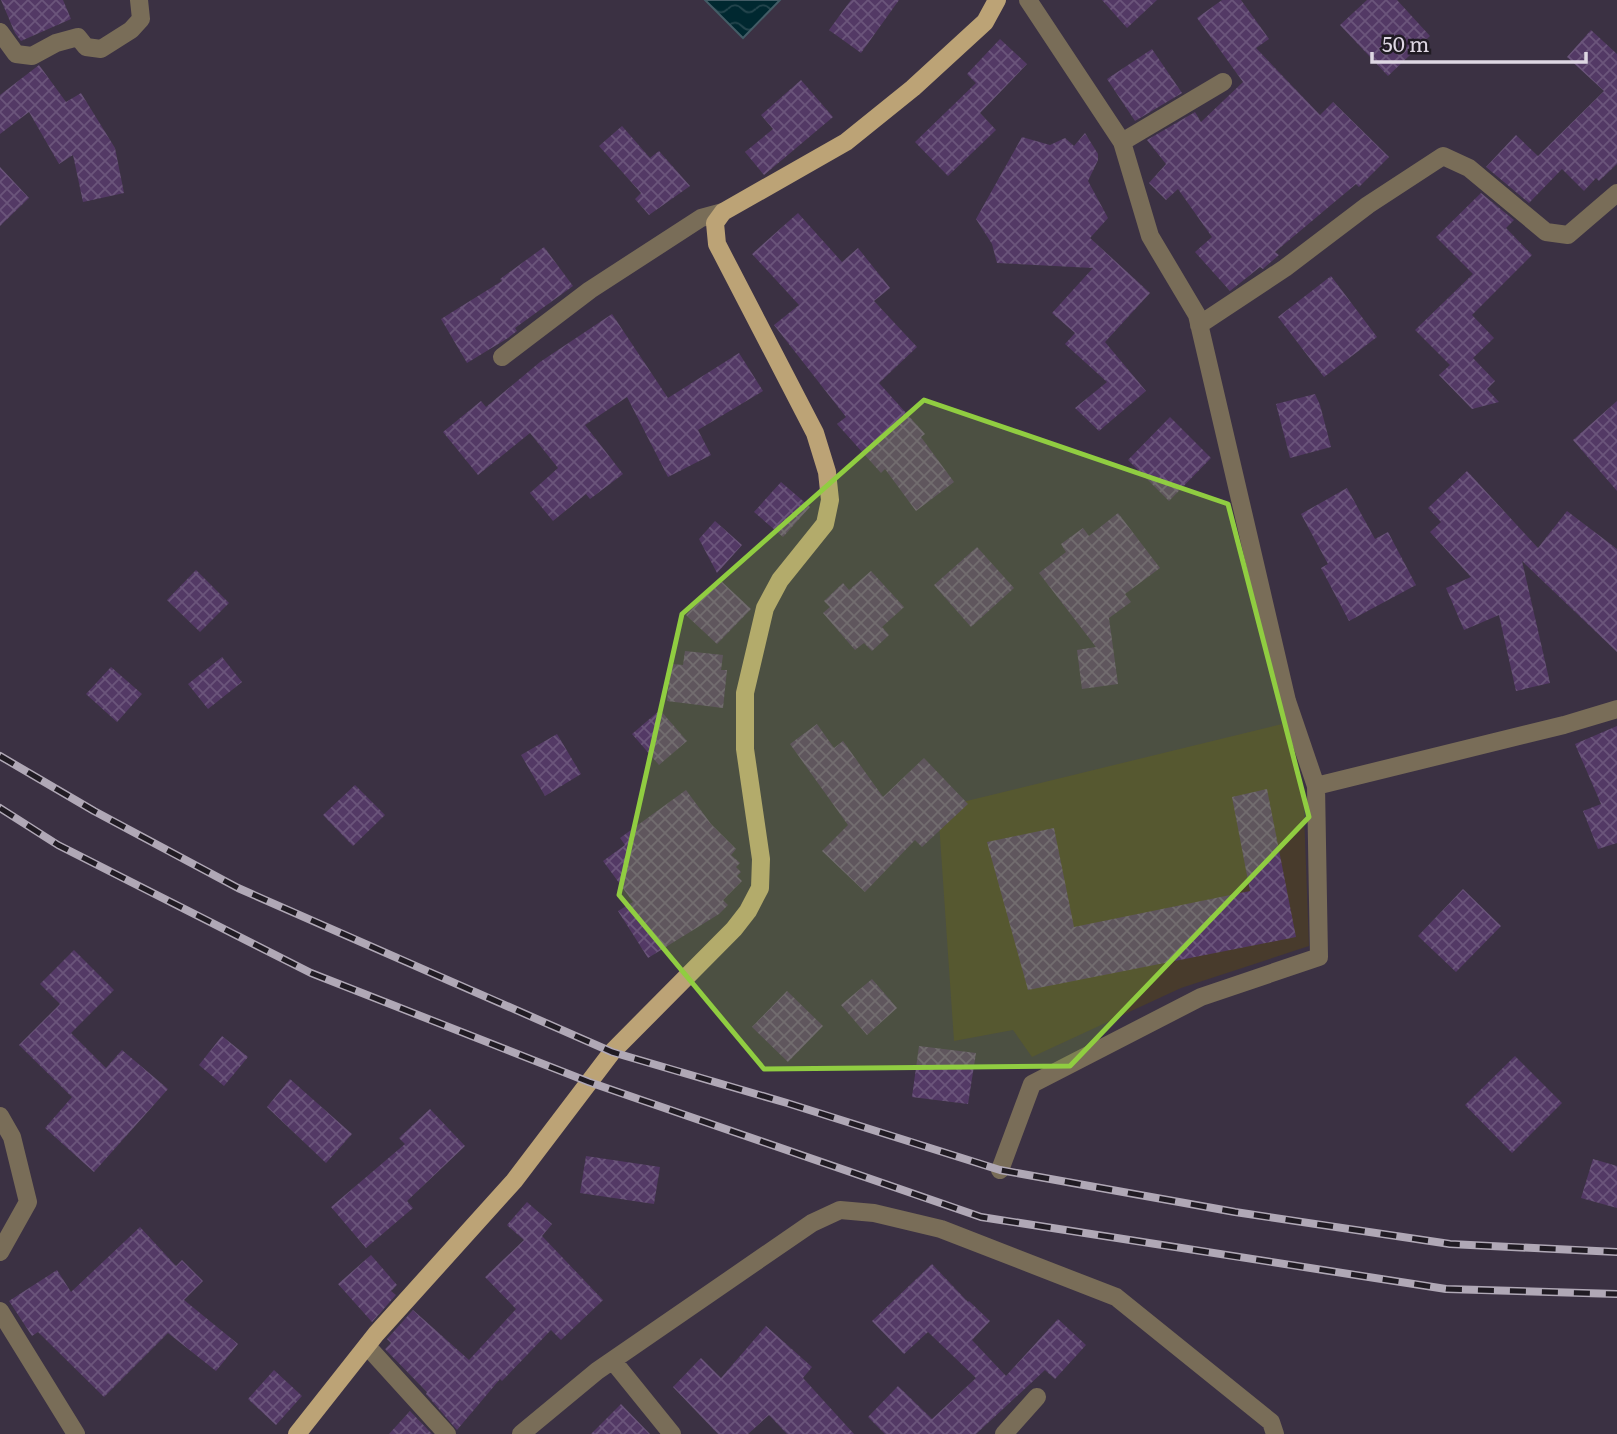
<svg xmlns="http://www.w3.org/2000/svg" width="1617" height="1434" font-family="Literata,serif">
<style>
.education{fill:#483b2c}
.water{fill:url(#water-waves);stroke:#435c66;stroke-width:2}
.building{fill:url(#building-cross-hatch)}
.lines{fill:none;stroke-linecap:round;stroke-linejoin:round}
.minor{stroke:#796d58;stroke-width:18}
.major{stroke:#bca376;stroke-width:18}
.rail-casing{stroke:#b0a8b6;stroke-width:8}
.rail{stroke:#201b23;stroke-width:5;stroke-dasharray:16;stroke-linecap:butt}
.marked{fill:#90cd41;fill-opacity:0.2;stroke:#90cd41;stroke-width:5;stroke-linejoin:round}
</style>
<defs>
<pattern id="water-waves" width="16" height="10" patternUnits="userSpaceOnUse" patternTransform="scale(1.75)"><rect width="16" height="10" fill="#002830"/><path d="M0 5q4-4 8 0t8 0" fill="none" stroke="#25464e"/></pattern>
<pattern id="building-cross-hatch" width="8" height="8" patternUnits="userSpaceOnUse" patternTransform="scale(1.75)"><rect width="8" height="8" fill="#533965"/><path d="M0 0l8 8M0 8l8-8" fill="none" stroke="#6b557b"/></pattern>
</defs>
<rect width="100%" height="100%" fill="#3b3143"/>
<!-- education -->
<path class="education" d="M 1282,724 L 1303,785 L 1309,946 L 1181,988 L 1032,1057 L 1013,1030 L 954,1041 L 938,808 Z"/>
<!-- water -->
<path class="water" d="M 705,0 L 780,0 L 743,38 Z"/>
<!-- building -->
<path class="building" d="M 1,0 L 63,0 L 71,19 L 21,41 L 15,33 Z
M 851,0 L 899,0 L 861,53 L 829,30 Z
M 1102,0 L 1157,0 L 1127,28 Z
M 1222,0 L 1241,0 L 1269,39 L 1256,48 L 1320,115 L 1333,102 L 1389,157 L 1359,187 L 1356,184 L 1275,252 L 1279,255 L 1265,267 L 1263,269 L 1260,267 L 1230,291 L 1195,252 L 1212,237 L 1178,189 L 1166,200 L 1149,183 L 1166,164 L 1147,140 L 1195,112 L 1201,122 L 1243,82 L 1197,18 Z
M 1367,0 L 1397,0 L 1430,36 L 1388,76 L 1340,25 Z
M 1591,30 L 1617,54 L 1617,164 L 1599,181 L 1596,178 L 1584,191 L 1562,169 L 1529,203 L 1486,167 L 1516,135 L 1538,156 L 1604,91 L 1567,57 Z
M 1000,39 L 1027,64 L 980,113 L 996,130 L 948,176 L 915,142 L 976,83 L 967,74 Z
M 1152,49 L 1182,93 L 1135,121 L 1107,79 Z
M 39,65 L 66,102 L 81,93 L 115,148 L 124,193 L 83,202 L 73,155 L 59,164 L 29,112 L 0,134 L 0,95 Z
M 801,80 L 833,117 L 764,175 L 745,152 L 773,129 L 761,115 Z
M 622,126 L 650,158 L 659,151 L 690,186 L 649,215 L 635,199 L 641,193 L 599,146 Z
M 1085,133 L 1098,154 L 1098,160 L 1088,181 L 1108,218 L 1090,238 L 1150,293 L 1105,342 L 1146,391 L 1099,431 L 1075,408 L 1107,382 L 1065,344 L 1075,333 L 1052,313 L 1093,268 L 997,263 L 992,244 L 976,219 L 1022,137 L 1050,145 L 1065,138 L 1074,146 Z
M 0,167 L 29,198 L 0,226 Z
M 1481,193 L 1514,220 L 1506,228 L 1532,255 L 1472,315 L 1494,338 L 1473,358 L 1495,381 L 1487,389 L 1499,402 L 1472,409 L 1439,375 L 1450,365 L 1415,330 L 1473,274 L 1436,237 Z
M 798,213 L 842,262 L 858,248 L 890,288 L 874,301 L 917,347 L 879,383 L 925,434 L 921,437 L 954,482 L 916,511 L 885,469 L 881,473 L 837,424 L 846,417 L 774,325 L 799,305 L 752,254 Z
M 544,247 L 573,286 L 515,328 L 517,331 L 508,338 L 467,363 L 441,319 L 502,281 L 500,279 Z
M 1331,276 L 1377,337 L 1324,377 L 1278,317 Z
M 612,314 L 668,398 L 739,353 L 763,391 L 698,430 L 711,455 L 668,477 L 627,397 L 585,425 L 623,474 L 590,499 L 586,494 L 553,521 L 530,493 L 558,468 L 530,433 L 478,475 L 443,432 L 481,401 L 486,407 L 540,362 Z
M 1315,394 L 1320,405 L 1331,447 L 1290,458 L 1276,404 Z
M 1617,401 L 1617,491 L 1573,440 Z
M 1170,417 L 1211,458 L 1169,501 L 1128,460 Z
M 1467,471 L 1538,548 L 1567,511 L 1617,549 L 1617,652 L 1522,561 L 1550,683 L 1516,691 L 1499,615 L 1464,630 L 1446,588 L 1471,577 L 1430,532 L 1441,522 L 1428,508 Z
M 781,482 L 810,507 L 783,537 L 754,512 Z
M 1347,488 L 1375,539 L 1388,532 L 1416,585 L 1349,621 L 1321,568 L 1328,564 L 1301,514 Z
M 1118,513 L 1160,568 L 1125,594 L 1131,602 L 1109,618 L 1118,684 L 1082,689 L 1077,650 L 1096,647 L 1039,573 L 1066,552 L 1061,544 L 1083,528 L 1089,536 Z
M 715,521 L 742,545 L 717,573 L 699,539 Z
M 977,547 L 1014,588 L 971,627 L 934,585 Z
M 196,570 L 229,603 L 200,632 L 167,600 Z
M 871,571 L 904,607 L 882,627 L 889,635 L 872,651 L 864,643 L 855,650 L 823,613 L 830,607 L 824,601 L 843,583 L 849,590 Z
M 720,580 L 751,609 L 717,644 L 686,615 Z
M 685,651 L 723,655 L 721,670 L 727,670 L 723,708 L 667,701 L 671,664 L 683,665 Z
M 222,657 L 242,682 L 208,709 L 188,684 Z
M 111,667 L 142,694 L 117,722 L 86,694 Z
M 660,710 L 687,741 L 659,765 L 632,734 Z
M 817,724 L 834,748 L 843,741 L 883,797 L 924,758 L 968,804 L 922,847 L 915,840 L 865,892 L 822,851 L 848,825 L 790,744 Z
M 1617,726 L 1617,843 L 1598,849 L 1583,811 L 1601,804 L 1575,744 Z
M 557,734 L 581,774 L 545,796 L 521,755 Z
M 355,785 L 385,815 L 353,846 L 323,815 Z
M 1267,789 L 1296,937 L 1028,990 L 987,842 L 1054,828 L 1074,927 L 1250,891 L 1232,797 Z
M 686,790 L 711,824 L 736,849 L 731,855 L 740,863 L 736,867 L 741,872 L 737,876 L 742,881 L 723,900 L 728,905 L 719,914 L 648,958 L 618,911 L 633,902 L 603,861 L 625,845 L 620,838 Z
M 1463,889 L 1501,926 L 1456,972 L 1418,936 Z
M 74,950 L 114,990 L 71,1033 L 106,1068 L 122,1050 L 168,1089 L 94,1172 L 45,1128 L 72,1097 L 19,1045 L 60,1004 L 40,984 Z
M 872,979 L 897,1008 L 867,1035 L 841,1005 Z
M 787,991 L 823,1026 L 788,1062 L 752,1027 Z
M 222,1036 L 248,1057 L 224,1086 L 199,1065 Z
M 919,1046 L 976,1053 L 968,1104 L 912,1097 Z
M 1515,1056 L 1562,1103 L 1512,1153 L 1465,1105 Z
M 290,1079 L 352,1134 L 326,1163 L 267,1107 Z
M 430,1109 L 465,1146 L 407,1201 L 413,1208 L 366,1248 L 331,1207 L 405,1144 L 399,1138 Z
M 586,1156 L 660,1167 L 654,1204 L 580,1193 Z
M 1593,1159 L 1617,1166 L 1617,1208 L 1581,1198 Z
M 527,1202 L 552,1224 L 542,1236 L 603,1300 L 561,1340 L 551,1330 L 502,1381 L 500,1379 L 457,1430 L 426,1394 L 427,1392 L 385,1349 L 391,1343 L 387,1339 L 413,1310 L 469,1360 L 516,1309 L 485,1277 L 524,1240 L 507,1225 Z
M 140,1227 L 176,1266 L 182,1260 L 203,1281 L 184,1300 L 238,1344 L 216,1371 L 168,1333 L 104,1397 L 38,1332 L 32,1336 L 9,1301 L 57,1270 L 71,1292 Z
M 371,1255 L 397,1285 L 391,1291 L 396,1295 L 372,1322 L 338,1284 Z
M 932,1264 L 968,1302 L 969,1301 L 990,1321 L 972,1340 L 1006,1376 L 1058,1319 L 1086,1345 L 1055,1379 L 1045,1370 L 976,1434 L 885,1434 L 868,1417 L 898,1386 L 932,1419 L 976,1378 L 928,1332 L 904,1354 L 872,1321 Z
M 766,1326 L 812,1367 L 803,1378 L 854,1434 L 787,1434 L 769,1415 L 748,1434 L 718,1434 L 673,1387 L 701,1358 L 721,1378 Z
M 274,1370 L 302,1396 L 276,1425 L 248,1399 Z
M 621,1404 L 650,1434 L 591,1434 Z
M 410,1411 L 432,1434 L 389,1434 Z"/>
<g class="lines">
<!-- minor -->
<path class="minor" d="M 1028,0 L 1122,142 L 1150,236 L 1197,315 L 1287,701 L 1316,786
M 0,32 L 16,54 L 32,56 L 56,43 L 78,37 L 86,47 L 101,49 L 131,30 L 141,19 L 139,0
M 1122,142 L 1223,82
M 1199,325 L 1285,268 L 1368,205 L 1443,156 L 1469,168 L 1546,232 L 1568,235 L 1617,193
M 502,357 L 590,290 L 701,218 L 723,212
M 0,1116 L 12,1137 L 28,1202 L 0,1252
M 1000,1170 L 1032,1084 L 1201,997 L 1319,957 L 1316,786 L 1564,725 L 1617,709
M 0,1311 L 76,1434
M 367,1346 L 447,1434
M 613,1361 L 672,1434
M 521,1434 L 597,1371 L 812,1223 L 840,1210 L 874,1213 L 941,1229 L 1116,1297 L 1271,1422 L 1275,1434
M 1004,1434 L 1037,1397"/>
<!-- major -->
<path class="major" d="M 297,1434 L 376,1334 L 514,1181 L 612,1052 L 734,929 L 748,911 L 760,888 L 761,859 L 745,749 L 745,693 L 765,608 L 780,580 L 825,524 L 830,500 L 827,472 L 815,433 L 717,244 L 715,223 L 723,212 L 846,142 L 913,88 L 985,22 L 997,0"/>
<!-- rail casing -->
<g class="rail-casing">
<path id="rail" d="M 0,756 L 94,811 L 238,888 L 612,1052 L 787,1103 L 1000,1170 L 1235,1212 L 1450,1244 L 1617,1252
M 0,808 L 58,845 L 311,973 L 589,1082 L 981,1217 L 1446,1289 L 1617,1294"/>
</g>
<!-- rail -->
<use href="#rail" class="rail"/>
</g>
<!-- marked area -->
<path class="marked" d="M 924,400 L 1228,504 L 1309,817 L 1070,1066 L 764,1069 L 619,895 L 682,614 Z"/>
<!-- scale -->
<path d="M1372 52v10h214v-10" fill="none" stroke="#ded7e3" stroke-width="3.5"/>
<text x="1382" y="52" font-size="21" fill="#ded7e3" stroke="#201b23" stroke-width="5" paint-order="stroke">50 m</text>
</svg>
